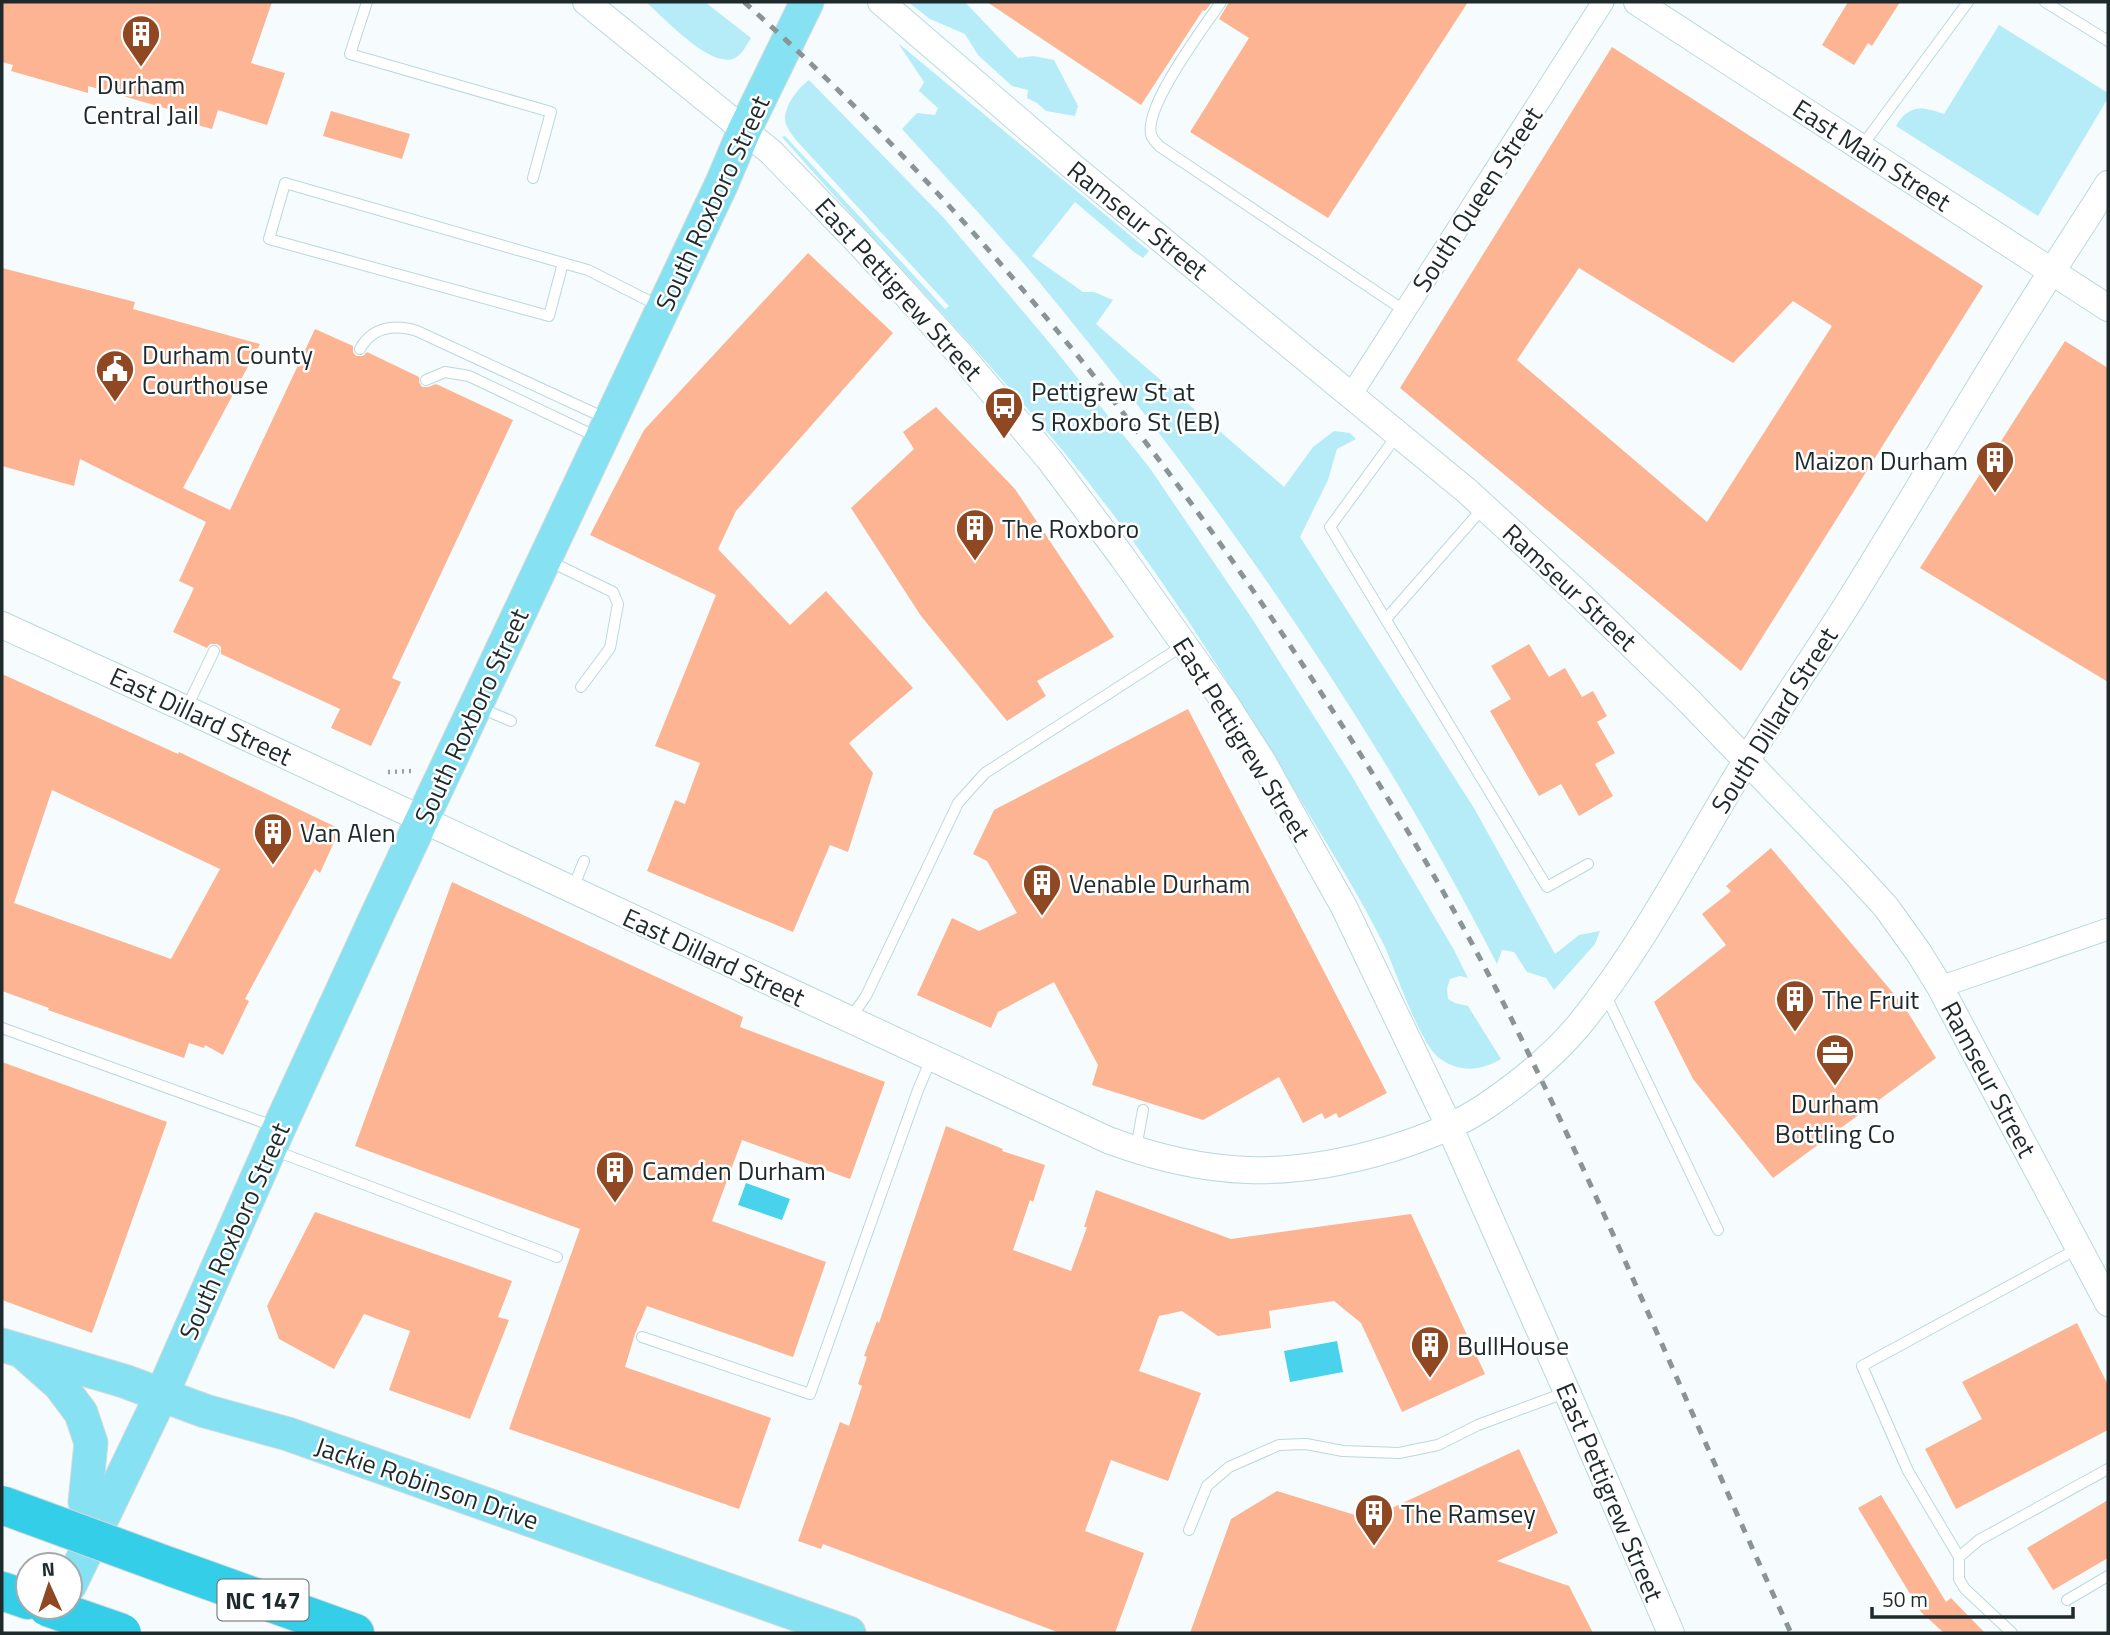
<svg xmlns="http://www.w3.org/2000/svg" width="2110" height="1635" font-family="'Titillium Web',sans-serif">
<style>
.green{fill:#b5ecf8}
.water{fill:#48d2eb}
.building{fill:#fcb492;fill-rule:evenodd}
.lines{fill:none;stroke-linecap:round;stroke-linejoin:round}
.service-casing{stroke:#b9d8df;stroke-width:12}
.minor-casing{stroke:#b9d8df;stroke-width:23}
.tertiary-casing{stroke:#b9d8df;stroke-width:28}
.primary-casing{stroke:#d6d9d9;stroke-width:35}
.motorway-casing{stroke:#d6d9d9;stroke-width:40}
.path{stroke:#98a0a2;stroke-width:4.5;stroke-dasharray:2 5;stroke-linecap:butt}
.service{stroke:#fff;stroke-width:10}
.minor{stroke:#fff;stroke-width:21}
.tertiary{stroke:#fff;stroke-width:26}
.primary{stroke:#86e2f2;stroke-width:33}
.motorway{stroke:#35cee9;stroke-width:38}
.rail{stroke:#8a9395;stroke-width:5;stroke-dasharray:9 9;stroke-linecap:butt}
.motorway-bridge-casing{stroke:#d6d9d9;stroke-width:40;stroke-linecap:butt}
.motorway-bridge{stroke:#35cee9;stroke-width:38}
.labels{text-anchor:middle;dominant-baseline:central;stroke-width:5;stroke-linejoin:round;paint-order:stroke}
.shield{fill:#fff;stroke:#626a6b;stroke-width:2}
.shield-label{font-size:24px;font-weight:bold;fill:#1e2a2c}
.poi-label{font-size:26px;fill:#1e2a2c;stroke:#fff;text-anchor:start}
.street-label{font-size:26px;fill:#1e2a2c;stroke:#fff}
</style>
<rect width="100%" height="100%" fill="#f6fcfd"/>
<!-- green -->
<path class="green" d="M 646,2 L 705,2 L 751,38 C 746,46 742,55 733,59 C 709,67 663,17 646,2 Z
M 908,2 L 965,2 L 1018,58 L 1033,56 L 1054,60 L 1078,106 L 1075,116 L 1046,111 L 1037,103 L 1027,98 L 1028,90 L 1012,86 L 978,55 L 965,34 L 930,19 Z
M 1999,25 L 2108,93 L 2108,98 L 2038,216 L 1896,126 C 1909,104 1922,106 1944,114 Z
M 898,43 L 1149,251 L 1143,258 L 1134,252 L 1075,202 L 1032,256 L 1083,292 L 1094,292 L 1113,300 L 1096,324 L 1284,487 L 1313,447 L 1334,431 L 1350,433 L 1356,439 L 1337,449 L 1328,480 L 1300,537 L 1474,808 L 1555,954 L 1579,935 L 1600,931 L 1595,944 L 1554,990 L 1546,978 L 1527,972 L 1514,952 L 1502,950 L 1497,964 C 1373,720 1214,494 1040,283 C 996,230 948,180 902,129 L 917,113 L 935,115 L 938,108 L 919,91 L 924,82 Z
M 809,80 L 943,217 L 1048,341 L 1149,467 L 1251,617 L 1350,773 L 1454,950 L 1468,978 L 1460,976 L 1450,979 L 1447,989 L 1448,999 L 1455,1003 L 1468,1006 L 1501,1059 C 1481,1071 1459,1073 1439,1058 C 1419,1042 1396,971 1384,945 C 1365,907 1343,870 1321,834 C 1262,736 1202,637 1135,544 C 1030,398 900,272 782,137 L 785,136 L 945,309 L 949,306 L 795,139 C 791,133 785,126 785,119 C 785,105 798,88 809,80 Z"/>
<!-- water -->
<path class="water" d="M 746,1183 L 790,1199 L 782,1220 L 738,1205 Z
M 1337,1341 L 1343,1372 L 1290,1382 L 1284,1351 Z"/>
<!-- building -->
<path class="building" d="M 2,2 L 272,2 L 251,63 L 285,73 L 267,125 L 218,110 L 212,129 L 173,118 L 175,111 L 88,86 L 88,93 L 11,71 L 13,65 L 2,62 Z
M 987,2 L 1212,2 L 1205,11 L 1203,10 L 1141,105 Z
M 1229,2 L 1468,2 L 1328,218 L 1190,132 L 1249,38 L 1219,19 Z
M 1848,2 L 1900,2 L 1872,46 L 1868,43 L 1854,65 L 1822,45 Z
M 1612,47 L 1983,286 L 1741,671 L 1400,388 ZM 1579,268 L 1733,363 L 1793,301 L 1832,326 L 1707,522 L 1517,360 Z
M 331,111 L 410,134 L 402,159 L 323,136 Z
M 808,253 L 893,333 L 736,511 L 718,549 L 790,625 L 826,591 L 913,688 L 849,743 L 873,773 L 848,852 L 830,845 L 793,932 L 647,871 L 675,800 L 685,804 L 700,763 L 655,746 L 716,595 L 590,535 L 644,430 Z
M 2,268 L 135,302 L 133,309 L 260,344 L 183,488 L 230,510 L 315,329 L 353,346 L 353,352 L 356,356 L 363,356 L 367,352 L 419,377 L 419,382 L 422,387 L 428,387 L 436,384 L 513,420 L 392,678 L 401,682 L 371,746 L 331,728 L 340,709 L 221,654 L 221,647 L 217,644 L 210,644 L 207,648 L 173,632 L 194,588 L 179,581 L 206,522 L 80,459 L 74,486 L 2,466 Z
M 2065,341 L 2108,368 L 2108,682 L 1920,568 Z
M 936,407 L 1015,489 L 1114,637 L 1037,681 L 1046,696 L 1007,721 L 921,616 L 851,508 L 914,449 L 903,432 Z
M 1529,644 L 1549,677 L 1565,668 L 1582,697 L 1593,691 L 1607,716 L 1597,722 L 1615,753 L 1595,764 L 1613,796 L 1579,816 L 1561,784 L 1539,796 L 1490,711 L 1511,699 L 1491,666 Z
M 2,674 L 178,754 L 179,752 L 340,829 L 320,873 L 315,869 L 245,999 L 249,1001 L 223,1055 L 205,1045 L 204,1048 L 189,1043 L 184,1058 L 48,1010 L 49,1008 L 2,991 ZM 52,790 L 220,869 L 171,959 L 14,903 Z
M 1188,709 L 1387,1093 L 1339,1118 L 1336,1113 L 1325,1119 L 1322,1113 L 1303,1123 L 1279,1077 L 1203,1120 L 1092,1085 L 1098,1065 L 1054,982 L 998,1012 L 991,1028 L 917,995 L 952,918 L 979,931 L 1017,913 L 987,861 L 973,854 L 994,810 Z
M 1771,848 L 1904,1006 L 1936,1058 L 1773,1178 L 1693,1079 L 1654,1002 L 1726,945 L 1702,914 L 1731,891 L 1726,886 Z
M 452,882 L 743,1017 L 740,1027 L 885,1082 L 850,1179 L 742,1140 L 712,1221 L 826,1262 L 793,1357 L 647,1306 L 635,1334 L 625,1367 L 771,1418 L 739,1509 L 509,1429 L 580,1229 L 355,1146 Z
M 2,1062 L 167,1122 L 92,1333 L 2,1300 Z
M 946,1126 L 1003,1149 L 1002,1151 L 1045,1165 L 1033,1202 L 1030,1200 L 1013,1250 L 1071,1271 L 1087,1227 L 1084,1227 L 1096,1190 L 1231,1239 L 1411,1214 L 1485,1374 L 1402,1412 L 1361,1323 L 1334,1301 L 1269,1311 L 1271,1328 L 1218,1336 L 1182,1311 L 1159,1316 L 1139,1371 L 1201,1393 L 1168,1481 L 1111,1460 L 1085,1531 L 1144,1553 L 1115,1633 L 1060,1633 L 823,1544 L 821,1549 L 798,1541 L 840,1422 L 849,1426 L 862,1386 L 858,1384 L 867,1357 L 864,1356 L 877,1321 L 879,1323 Z
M 315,1212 L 512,1281 L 498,1317 L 509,1320 L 470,1419 L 389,1390 L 410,1331 L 364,1314 L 334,1369 L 279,1339 L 267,1306 Z
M 2077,1323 L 2108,1385 L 2108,1430 L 1956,1509 L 1925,1449 L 1982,1419 L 1962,1382 Z
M 1519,1449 L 1558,1533 L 1497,1561 L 1569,1586 L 1593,1633 L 1190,1633 L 1231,1519 L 1277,1491 L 1368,1519 Z
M 1881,1495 L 1946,1602 L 1951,1598 L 1985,1633 L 1944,1633 L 1921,1612 L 1858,1508 Z
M 2108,1500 L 2108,1558 L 2053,1590 L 2027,1548 Z"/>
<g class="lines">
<!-- service casing -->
<g class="service-casing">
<path id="service" d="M 367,2 L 350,54 L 551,112 L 533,178
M 1221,2 C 1205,26 1140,111 1152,137 C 1154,141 1157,143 1159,146 L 1405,311
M 2045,2 L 2108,41
M 1862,146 L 1968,2
M 563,263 L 549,316 L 269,239 L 285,183 L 563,263 L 588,270 L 661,307
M 360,349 C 372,327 394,324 417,331 L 607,419
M 426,380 L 445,372 L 469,376 L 599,438
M 1398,434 L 1330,527 L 1547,887 L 1588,864
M 547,560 L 613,592 L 618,604 L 610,648 L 581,687
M 1386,619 L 1483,508
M 478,707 L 511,721
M 186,709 L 214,651
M 573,888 L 584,861
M 1605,994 L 1718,1230
M 850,1019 L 866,996 L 958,803 L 985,773 L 1184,645
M 2,1028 L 276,1127
M 1136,1148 L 1143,1110
M 273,1150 L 557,1257
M 642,1337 L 810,1394 L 918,1090 L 931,1059
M 1189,1530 L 1207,1486 L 1229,1467 L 1279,1445 L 1306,1444 L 1343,1451 L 1399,1453 L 1438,1445 L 1478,1425 L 1567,1392
M 1959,1557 L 1908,1471 L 1862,1366 L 2079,1248
M 2067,1600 L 2108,1576
M 2012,1633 L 1965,1589 L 1959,1579 L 1959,1557 L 1979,1540 L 2108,1469"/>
</g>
<!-- minor casing -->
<g class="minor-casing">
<path id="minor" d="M 1351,395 L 1603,2
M 1940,987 L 2108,929"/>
</g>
<!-- tertiary casing -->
<g class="tertiary-casing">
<path id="tertiary" d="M 586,2 L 771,152 L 860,244 L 959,353 L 1049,459 L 1123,558 L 1224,701 L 1263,762 L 1344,907 L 1450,1128 L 1567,1392 L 1671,1633
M 881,2 L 1072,166 L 1467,491 L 1579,594 L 1688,700 L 1852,870 L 1886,907 L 1919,953 L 1940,987 L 2108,1303
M 1637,2 L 2108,308
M 2,625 L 186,709 L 1108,1140 C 1208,1177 1287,1180 1390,1149 C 1425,1138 1456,1126 1486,1106 C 1521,1082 1557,1053 1583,1020 C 1646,941 1692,849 1745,763 C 1779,707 1817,653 1852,597 C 1911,502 1967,406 2026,312 C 2053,269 2081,227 2108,184"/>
</g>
<!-- primary casing -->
<g class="primary-casing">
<path id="primary" d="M 2,1345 L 124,1381 L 205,1411 L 288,1434 L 849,1633
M 25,1354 L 60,1385 L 81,1413 L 91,1443 L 85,1502 L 98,1524
M 70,1585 L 162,1394 L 279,1128 L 378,913 L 722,183 L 744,131 L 807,2"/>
</g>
<!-- motorway casing -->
<g class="motorway-casing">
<path id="motorway" d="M 171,1567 L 355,1633
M 2,1591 L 28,1600"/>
</g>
<!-- path -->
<path class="path" d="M 388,772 L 412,771"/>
<!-- service -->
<use href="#service" class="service"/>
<!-- minor -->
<use href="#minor" class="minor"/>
<!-- tertiary -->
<use href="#tertiary" class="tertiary"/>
<!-- primary -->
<use href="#primary" class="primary"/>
<!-- motorway -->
<use href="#motorway" class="motorway"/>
<!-- rail -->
<path class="rail" d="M 744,2 C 832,80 914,165 992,254 C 1116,396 1225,543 1327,702 C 1393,804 1455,907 1510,1016 C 1611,1218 1696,1428 1791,1633"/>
<!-- motorway-bridge casing -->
<g class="motorway-bridge-casing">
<path id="motorway-bridge" d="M 2,1505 L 171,1567
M 47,1607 L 122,1633"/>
</g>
<!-- motorway-bridge -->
<use href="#motorway-bridge" class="motorway-bridge"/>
</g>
<!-- icons -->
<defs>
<g id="building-pin" transform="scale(2.0125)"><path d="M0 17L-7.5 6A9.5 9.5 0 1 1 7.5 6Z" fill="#8f4822" stroke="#fff"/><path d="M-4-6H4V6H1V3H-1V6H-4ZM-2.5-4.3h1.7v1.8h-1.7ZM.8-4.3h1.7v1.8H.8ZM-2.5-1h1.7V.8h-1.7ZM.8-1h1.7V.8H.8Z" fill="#fff"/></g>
<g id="civic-pin" transform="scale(2.0125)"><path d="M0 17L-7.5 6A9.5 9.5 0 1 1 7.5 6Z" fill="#8f4822" stroke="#fff"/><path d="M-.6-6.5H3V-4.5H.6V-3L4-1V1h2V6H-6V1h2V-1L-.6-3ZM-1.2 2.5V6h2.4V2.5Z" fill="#fff"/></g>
<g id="bus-pin" transform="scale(2.0125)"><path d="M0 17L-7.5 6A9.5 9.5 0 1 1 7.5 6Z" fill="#8f4822" stroke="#fff"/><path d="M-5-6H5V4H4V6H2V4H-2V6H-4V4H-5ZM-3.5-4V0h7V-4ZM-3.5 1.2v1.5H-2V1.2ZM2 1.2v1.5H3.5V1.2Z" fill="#fff"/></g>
<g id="office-pin" transform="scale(2.0125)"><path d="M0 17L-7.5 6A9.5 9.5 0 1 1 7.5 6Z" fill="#8f4822" stroke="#fff"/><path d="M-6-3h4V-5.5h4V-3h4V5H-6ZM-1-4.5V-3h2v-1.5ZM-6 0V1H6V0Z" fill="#fff"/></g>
</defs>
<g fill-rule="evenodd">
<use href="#building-pin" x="141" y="34"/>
<use href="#civic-pin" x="115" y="369"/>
<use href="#bus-pin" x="1004" y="406"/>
<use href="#building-pin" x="1995" y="460"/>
<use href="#building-pin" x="975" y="528"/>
<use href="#building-pin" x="273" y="832"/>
<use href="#building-pin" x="1042" y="883"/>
<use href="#building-pin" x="1795" y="999"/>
<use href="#office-pin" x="1835" y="1053"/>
<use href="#building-pin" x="615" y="1170"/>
<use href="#building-pin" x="1430" y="1345"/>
<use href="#building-pin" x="1374" y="1513"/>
</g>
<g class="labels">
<!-- shield labels -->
<rect class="shield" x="217.5" y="1579.5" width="91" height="41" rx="5"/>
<g class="shield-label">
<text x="263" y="1600">NC 147</text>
</g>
<!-- poi labels -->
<g class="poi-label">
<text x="141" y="84" text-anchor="middle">Durham<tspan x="141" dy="30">Central Jail</tspan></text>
<text x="142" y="354">Durham County<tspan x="142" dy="30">Courthouse</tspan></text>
<text x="1031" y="391">Pettigrew St at<tspan x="1031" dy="30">S Roxboro St (EB)</tspan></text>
<text x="1968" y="460" text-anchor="end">Maizon Durham</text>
<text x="1002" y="528">The Roxboro</text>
<text x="300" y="832">Van Alen</text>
<text x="1069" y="883">Venable Durham</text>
<text x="1822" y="999">The Fruit</text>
<text x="1835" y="1103" text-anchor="middle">Durham<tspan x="1835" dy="30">Bottling Co</tspan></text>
<text x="642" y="1170">Camden Durham</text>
<text x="1457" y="1345">BullHouse</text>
<text x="1401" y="1513">The Ramsey</text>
</g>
<!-- street labels -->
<g class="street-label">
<text transform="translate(1872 155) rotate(33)">East Main Street</text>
<text transform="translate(1477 199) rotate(-57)">South Queen Street</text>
<text transform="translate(712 203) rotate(-65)">South Roxboro Street</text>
<text transform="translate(1138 220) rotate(39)">Ramseur Street</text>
<text transform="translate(899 289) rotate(48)">East Pettigrew Street</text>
<text transform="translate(1570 587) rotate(43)">Ramseur Street</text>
<text transform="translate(201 716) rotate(25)">East Dillard Street</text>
<text transform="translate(471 716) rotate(-65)">South Roxboro Street</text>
<text transform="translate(1774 720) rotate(-58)">South Dillard Street</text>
<text transform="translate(1242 739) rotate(58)">East Pettigrew Street</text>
<text transform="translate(714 957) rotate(25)">East Dillard Street</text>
<text transform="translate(1989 1079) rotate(62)">Ramseur Street</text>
<text transform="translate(234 1231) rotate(-66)">South Roxboro Street</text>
<text transform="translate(427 1483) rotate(19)">Jackie Robinson Drive</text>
<text transform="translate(1610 1492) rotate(67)">East Pettigrew Street</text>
</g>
</g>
<!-- border -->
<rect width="2110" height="1635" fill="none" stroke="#1e2a2c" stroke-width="7"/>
<!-- north arrow -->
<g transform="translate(49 1586) rotate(357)"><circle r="33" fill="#ffffff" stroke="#a5aaab" stroke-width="2"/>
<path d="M0-5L12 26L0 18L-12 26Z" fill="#8f4822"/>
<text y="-10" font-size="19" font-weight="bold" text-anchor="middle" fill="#1e2a2c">N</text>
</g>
<!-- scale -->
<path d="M1872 1607v10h201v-10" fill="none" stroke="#1e2a2c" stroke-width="3.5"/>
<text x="1882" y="1607" font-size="21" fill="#1e2a2c" stroke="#ffffff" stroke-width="5" paint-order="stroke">50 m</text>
</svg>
